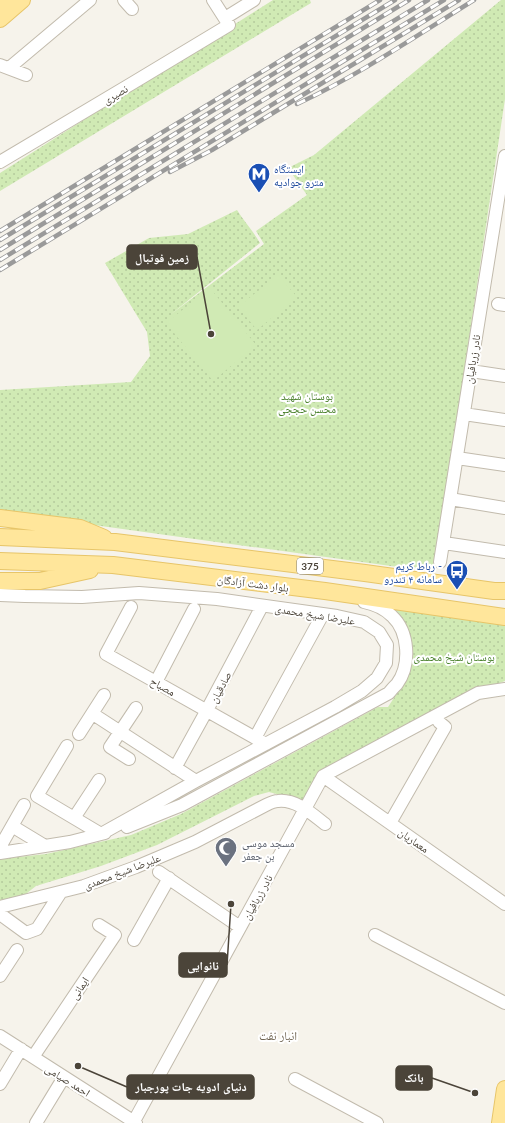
<svg xmlns="http://www.w3.org/2000/svg" width="505" height="1123" font-family="Lato,'Noto Naskh Arabic',sans-serif">
<style>
.park{fill:url(#park-dots)}
.garden{fill:#d0eab4}
.lines{fill:none;stroke-linecap:round;stroke-linejoin:round}
.minor-casing{stroke:#c2bbad;stroke-width:14}
.major-casing{stroke:#e7c569;stroke-width:18}
.minor{stroke:#fff;stroke-width:12}
.major{stroke:#ffe69b;stroke-width:16}
.rail-casing{stroke:#9a9a9a;stroke-width:4.5}
.rail{stroke:#fff;stroke-width:3;stroke-dasharray:9;stroke-linecap:butt}
.labels{text-anchor:middle;dominant-baseline:central;stroke-width:4;stroke-linejoin:round;paint-order:stroke}
.shield{fill:#fff;stroke:#817c74;stroke-width:1}
.shield-label{font-size:10px;font-weight:bold;fill:#4b4439}
.street-label{font-size:11px;fill:#4b4439;stroke:#fff}
.transit-label{font-size:11px;fill:#164399;stroke:#fff;text-anchor:start}
.park-label{font-size:11px;fill:#477f29;stroke:#fff}
.worship-label{font-size:11px;fill:#5b616d;stroke:#fff;text-anchor:start}
.neighbourhood-label{font-size:12px;fill:#6e6350;stroke:#fff}
.leader{fill:none;stroke:#4b4439;stroke-width:1.5}
.callout-dot{fill:#4b4439;stroke:#fff;stroke-width:1.5}
.callout{fill:#4b4439;stroke:#4b4439;stroke-width:1.5}
.callout-label{font-size:12px;text-anchor:middle;font-weight:bold;fill:#fff}
</style>
<defs>
<pattern id="park-dots" width="8" height="8" patternUnits="userSpaceOnUse"><rect width="8" height="8" fill="#d0eab4"/><path d="M2 2h.1M6 6h.1" fill="none" stroke="#b4ca9c" stroke-width="1.8" stroke-linecap="round"/></pattern>
</defs>
<rect width="100%" height="100%" fill="#f6f3eb"/>
<!-- park -->
<path class="park" d="M 273,0 L 310,0 L 311,3 L 0,191 L 0,173 Z
M 501,0 L 505,0 L 505,99 L 434,572 L 0,512 L 0,390 L 131,382 L 150,356 L 147,332 L 105,263 L 149,238 L 188,234 L 237,210 C 244,221 253,231 260,243 L 170,315 L 264,244 L 256,231 L 307,195 L 288,168 L 314,155 Z
M 394,607 L 505,620 L 505,681 L 477,691 L 320,771 L 303,801 L 269,792 L 254,796 L 157,845 L 101,866 L 36,886 L 22,897 L 0,902 L 0,859 L 46,854 L 131,835 L 181,814 L 378,707 L 388,707 L 407,678 L 412,653 L 403,622 Z"/>
<!-- garden -->
<path class="garden" d="M 278,275 L 297,297 L 257,330 L 238,307 Z
M 210,288 L 256,345 L 213,381 L 166,323 Z"/>
<g class="lines">
<!-- minor casing -->
<g class="minor-casing">
<path id="minor" d="M 124,0 L 132,9
M 225,18 L 254,0
M 0,65 L 26,75
M 9,68 L 90,0
M 0,162 L 131,84 L 229,25 L 213,0
M 498,304 L 505,305
M 471,371 L 505,376
M 464,414 L 505,420
M 457,458 L 505,465
M 450,499 L 505,508
M 444,543 L 505,552
M 440,562 L 505,156
M 0,595 L 25,596 L 82,597 L 139,593 L 217,599 L 337,616 L 364,622 L 379,632 L 387,645 L 386,663 L 377,678 L 362,691 L 335,707 L 196,781 L 101,834 L 37,796 L 67,746
M 131,607 L 106,654 L 266,744
M 156,682 L 194,609
M 93,714 L 196,781
M 79,734 L 104,695
M 255,738 L 323,614
M 129,759 L 110,747 L 136,708
M 175,768 L 207,710 L 262,606
M 323,776 L 505,904
M 323,776 L 478,693 L 505,689
M 74,818 L 99,780
M 390,823 L 445,727 L 439,722
M 12,826 L 45,846
M 127,827 L 182,805 L 389,693 C 391,690 394,687 397,684 C 411,665 409,632 392,616 C 384,608 374,604 364,602
M 0,847 L 24,805
M 0,853 L 70,842 L 105,833
M 159,872 L 240,927
M 0,907 L 84,886 L 136,867 L 195,842 L 266,805 C 270,803 274,801 278,801 C 296,799 312,814 325,824
M 0,914 L 26,933 L 37,929 L 61,892
M 375,935 L 505,1003
M 134,940 L 169,878
M 0,976 L 17,950
M 0,1036 L 136,1123
M 33,1057 L 115,935 L 99,925
M 295,1079 L 377,1123
M 0,1084 L 21,1049
M 36,1123 L 64,1077
M 133,1123 L 323,776"/>
</g>
<!-- major casing -->
<g class="major-casing">
<path id="major" d="M 0,3 L 4,0
M 0,19 L 22,0
M 0,518 L 80,528 L 104,538
M 0,537 L 115,542 L 365,573 L 494,591 L 505,591
M 0,561 L 113,565 L 325,591 L 505,617
M 0,581 L 40,581 L 90,570
M 500,1123 L 505,1089"/>
</g>
<!-- minor -->
<use href="#minor" class="minor"/>
<!-- major -->
<use href="#major" class="major"/>
<!-- rail casing -->
<g class="rail-casing">
<path id="rail" d="M 297,104 C 359,75 416,36 474,0
M 170,172 L 212,150 L 459,0
M 0,231 L 380,0
M 0,240 L 395,0
M 0,250 L 409,0
M 0,260 L 428,0
M 0,270 L 444,0"/>
</g>
<!-- rail -->
<use href="#rail" class="rail"/>
</g>
<!-- icons -->
<defs>
<g id="metro-pin" transform="scale(1.15)"><path d="M0 17L-7.5 6A9.5 9.5 0 1 1 7.5 6Z" fill="#1a4fb4" stroke="#fff"/><path d="M-5.5 5V-5H-3L0 0L3-5H5.5V5H3V-.5L0 4L-3-.5V5Z" fill="#fff"/></g>
<g id="bus-pin" transform="scale(1.15)"><path d="M0 17L-7.5 6A9.5 9.5 0 1 1 7.5 6Z" fill="#1a4fb4" stroke="#fff"/><path d="M-5-6H5V4H4V6H2V4H-2V6H-4V4H-5ZM-3.5-4V0h7V-4ZM-3.5 1.2v1.5H-2V1.2ZM2 1.2v1.5H3.5V1.2Z" fill="#fff"/></g>
<g id="mosque-pin" transform="scale(1.15)"><path d="M0 17L-7.5 6A9.5 9.5 0 1 1 7.5 6Z" fill="#6b7280" stroke="#fff"/><path d="M3.5-4.9A6 6 0 1 0 3.5 4.9A5 5 0 1 1 3.5-4.9Z" fill="#fff"/></g>
</defs>
<g fill-rule="evenodd">
<use href="#metro-pin" x="259" y="174"/>
<use href="#bus-pin" x="457" y="571"/>
<use href="#mosque-pin" x="226" y="848"/>
</g>
<g class="labels">
<!-- shield labels -->
<rect class="shield" x="297" y="558" width="26" height="16" rx="3"/>
<g class="shield-label">
<text x="310" y="566">375</text>
</g>
<!-- street labels -->
<g class="street-label">
<text transform="translate(115 94) rotate(-31)">نصیری</text>
<text transform="translate(472 359) rotate(-81)">نادر زربافیان</text>
<text transform="translate(253 583) rotate(7)">بلوار دشت آزادگان</text>
<text transform="translate(315 614) rotate(9)">علیرضا شیخ محمدی</text>
<text transform="translate(163 686) rotate(29)">مصباح</text>
<text transform="translate(220 687) rotate(-62)">صادقیان</text>
<text transform="translate(414 840) rotate(35)">معماریان</text>
<text transform="translate(122 871) rotate(-21)">علیرضا شیخ محمدی</text>
<text transform="translate(257 897) rotate(-61)">نادر زربافیان</text>
<text transform="translate(79 988) rotate(-56)">ایمانی</text>
<text transform="translate(68 1080) rotate(32)">احمد صیامی</text>
</g>
<!-- transit labels -->
<g class="transit-label">
<text x="274" y="168">ایستگاه<tspan x="274" dy="13">مترو جوادیه</tspan></text>
<text x="442" y="565" text-anchor="end">رباط کریم -<tspan x="442" dy="13">سامانه ۴ تندرو</tspan></text>
</g>
<!-- park labels -->
<g class="park-label">
<text x="307" y="395">بوستان شهید<tspan x="307" dy="13">محسن حججی</tspan></text>
<text x="454" y="656">بوستان شیخ محمدی</text>
</g>
<!-- worship labels -->
<g class="worship-label">
<text x="242" y="842">مسجد موسی<tspan x="242" dy="13">بن جعفر</tspan></text>
</g>
<!-- neighbourhood labels -->
<g class="neighbourhood-label">
<text x="278" y="1035">انبار نفت</text>
</g>
</g>
<!-- callouts -->
<path class="leader" d="M211 334L197 257M231 904L227 965M475 1093L432 1078M78 1066L127 1087"/>
<g class="callout-dot">
<circle cx="211" cy="334" r="4"/>
<circle cx="231" cy="904" r="4"/>
<circle cx="475" cy="1093" r="4"/>
<circle cx="78" cy="1066" r="4"/>
</g>
<g class="callout">
<rect x="127" y="245" width="70" height="24" rx="4"/>
<rect x="179" y="953" width="48" height="24" rx="4"/>
<rect x="396" y="1066" width="36" height="24" rx="4"/>
<rect x="127" y="1075" width="127" height="24" rx="4"/>
</g>
<g class="callout-label">
<text x="162" y="262">زمین فوتبال</text>
<text x="203" y="970">نانوایی</text>
<text x="414" y="1082">بانک</text>
<text x="191" y="1091">دنیای ادویه جات پورجبار</text>
</g>
</svg>
